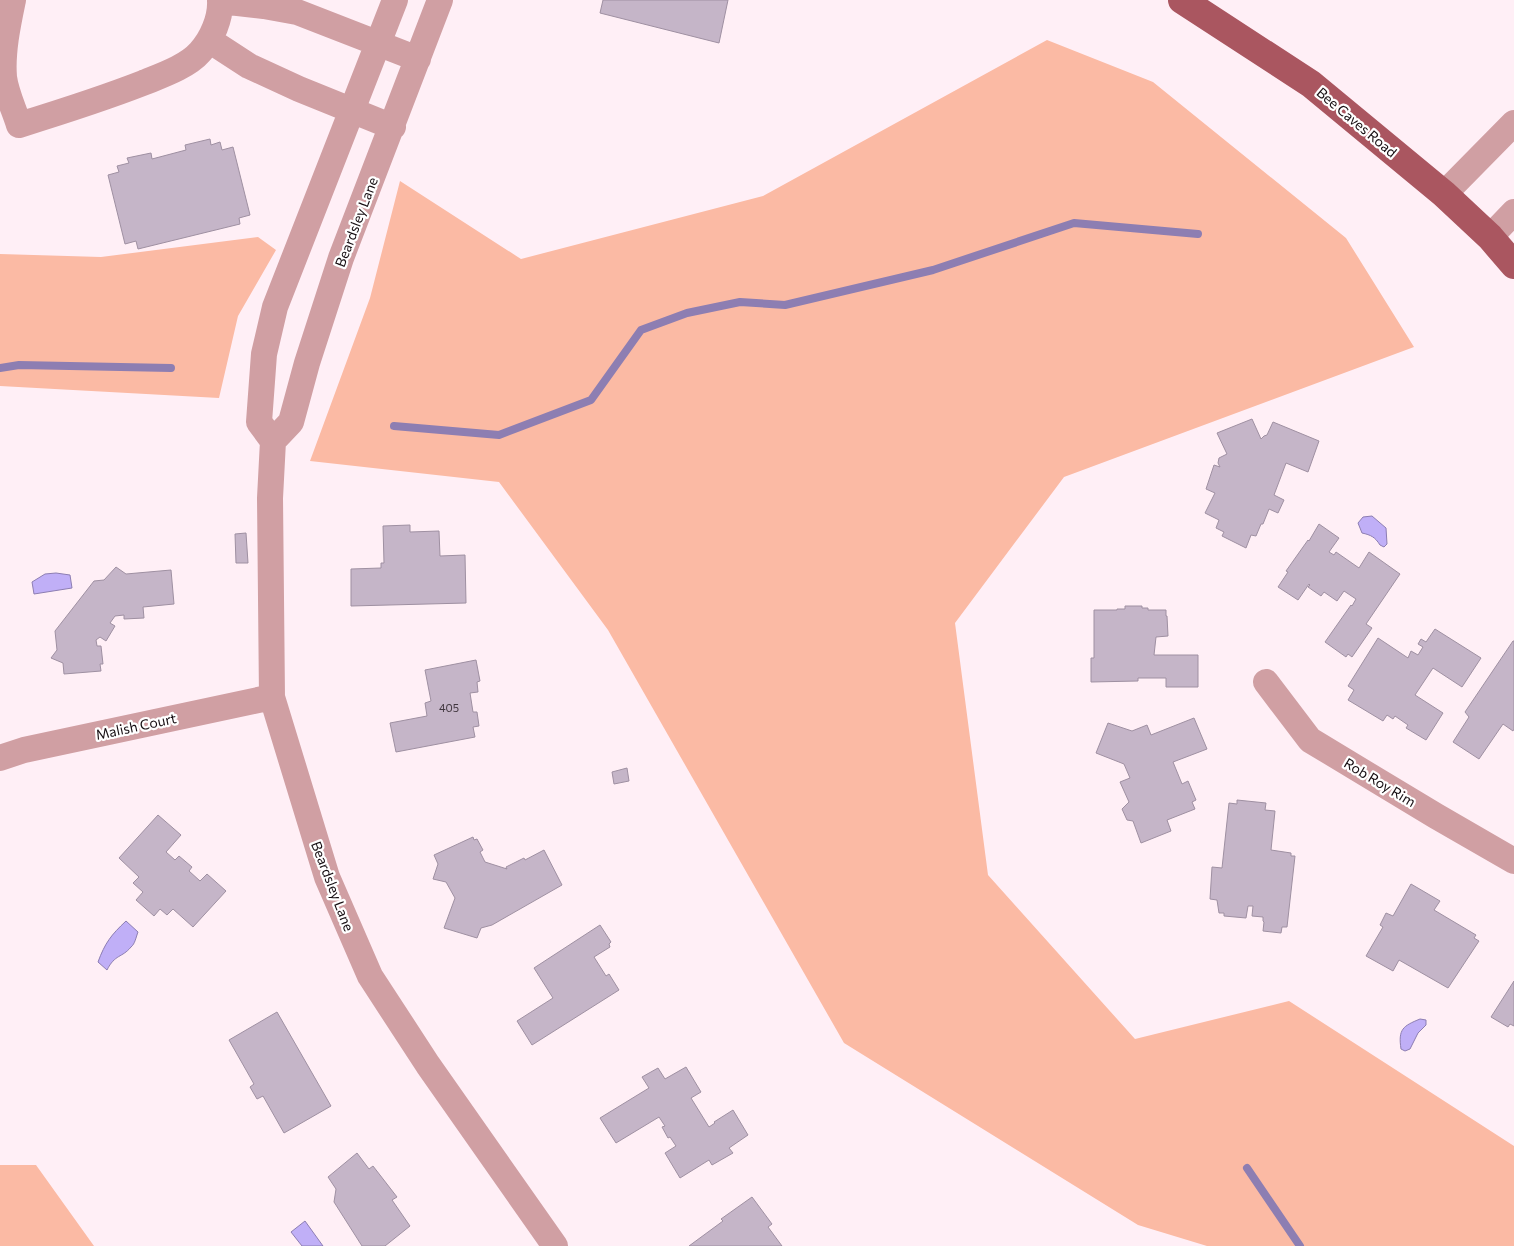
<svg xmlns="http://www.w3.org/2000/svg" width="1514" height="1246" font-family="Commissioner,sans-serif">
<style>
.green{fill:#fbbaa4}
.water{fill:#c0aff7;stroke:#8d7eb2}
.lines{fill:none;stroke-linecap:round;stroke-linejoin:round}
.stream{stroke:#8d7eb2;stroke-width:8}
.building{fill:#c5b5c8;stroke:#9f90a2}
.street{stroke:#d09fa3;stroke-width:26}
.primary{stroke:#aa5660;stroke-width:28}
.labels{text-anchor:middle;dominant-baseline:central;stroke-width:4.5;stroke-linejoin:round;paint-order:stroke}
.number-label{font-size:11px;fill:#41373f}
.street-label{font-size:14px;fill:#150d11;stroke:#fff}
</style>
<rect width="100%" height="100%" fill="#ffeff6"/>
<!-- green -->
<path class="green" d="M 1047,40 L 1153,82 L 1346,238 L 1414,347 L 1064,477 L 955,623 L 988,875 L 1135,1039 L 1289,1001 L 1514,1146 L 1514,1246 L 1207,1246 L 1138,1225 L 844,1043 L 608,630 L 499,482 L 310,461 L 370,298 L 400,181 L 521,259 L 763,196 Z
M 258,237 L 276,250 L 238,316 L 219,398 L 0,386 L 0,254 L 101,257 Z
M 0,1165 L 36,1165 L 94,1246 L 0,1246 Z"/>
<!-- water -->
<path class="water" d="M 1372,516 L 1386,528 L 1387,544 L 1384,547 L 1380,545 C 1375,537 1371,535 1362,533 L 1358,523 L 1363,517 Z
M 56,573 L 70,575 L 72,588 L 34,594 L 32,582 L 45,574 Z
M 126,921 L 138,932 C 136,937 135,944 131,947 C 122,958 115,954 107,970 L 98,962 C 105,943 111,935 126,921 Z
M 1420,1019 L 1426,1020 L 1426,1025 L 1418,1033 L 1410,1049 L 1405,1051 L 1401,1049 C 1398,1029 1403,1026 1420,1019 Z
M 305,1221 L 323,1246 L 302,1246 L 291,1232 Z"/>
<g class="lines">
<!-- stream -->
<path class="stream" d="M 0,368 L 19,365 L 171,368
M 394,426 L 499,435 L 591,400 L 641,330 L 687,313 L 740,302 L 785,305 L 933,270 L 1074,223 L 1198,234
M 1247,1168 L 1300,1246"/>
</g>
<!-- building -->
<path class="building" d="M 603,0 L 728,0 L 719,43 L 600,13 Z
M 210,139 L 211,145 L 220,142 L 222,150 L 233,147 L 250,215 L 239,218 L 240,224 L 138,249 L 136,241 L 125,244 L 108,175 L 119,172 L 117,166 L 129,163 L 127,158 L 151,153 L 152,159 L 186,150 L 185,145 Z
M 1252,419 L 1261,439 L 1264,436 L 1267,435 L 1273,422 L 1319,441 L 1308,472 L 1286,463 L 1274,495 L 1284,500 L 1278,513 L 1269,509 L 1263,524 L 1261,524 L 1256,536 L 1251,535 L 1246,548 L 1222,536 L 1224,532 L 1216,528 L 1219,520 L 1205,513 L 1215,493 L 1206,489 L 1214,465 L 1220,467 L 1218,463 L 1219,458 L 1227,454 L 1217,433 Z
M 1319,524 L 1339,538 L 1329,552 L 1334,555 L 1336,552 L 1359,568 L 1369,552 L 1400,574 L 1366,624 L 1372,628 L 1352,657 L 1348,654 L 1346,657 L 1325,642 L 1351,605 L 1352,606 L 1356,599 L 1344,591 L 1337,601 L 1324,592 L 1321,596 L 1308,587 L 1310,585 L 1309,584 L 1298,600 L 1278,587 L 1288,572 L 1286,571 L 1308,540 L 1309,541 Z
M 410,525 L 410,532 L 439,531 L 440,556 L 465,555 L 466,603 L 351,606 L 351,569 L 381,568 L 381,563 L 384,563 L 383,526 Z
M 246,533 L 248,563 L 236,563 L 235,534 Z
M 116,567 L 126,574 L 171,570 L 174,604 L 143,607 L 144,618 L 124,619 L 124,615 L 115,616 L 110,623 L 115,626 L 106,641 L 100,637 L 96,640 L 97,646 L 101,646 L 103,664 L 100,664 L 101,671 L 64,674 L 63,663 L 51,658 L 57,650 L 55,631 L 94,581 L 104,580 Z
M 1125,606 L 1142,606 L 1142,608 L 1148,608 L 1148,610 L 1166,610 L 1166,616 L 1167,616 L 1168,636 L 1156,637 L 1154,655 L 1198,655 L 1198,687 L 1166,687 L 1166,678 L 1138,678 L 1138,681 L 1091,682 L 1091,658 L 1094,658 L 1094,610 L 1117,610 L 1117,609 L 1125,609 Z
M 1435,629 L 1481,658 L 1462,687 L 1433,668 L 1415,695 L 1443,713 L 1426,740 L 1406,728 L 1408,725 L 1395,716 L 1393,719 L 1387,715 L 1383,721 L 1348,700 L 1354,690 L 1348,686 L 1378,638 L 1408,658 L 1411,651 L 1418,655 L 1423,647 L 1418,644 L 1421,639 L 1426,642 Z
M 1513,641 L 1514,641 L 1514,729 L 1513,731 L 1503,724 L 1479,759 L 1453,742 L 1469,717 L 1465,712 Z
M 476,660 L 480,681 L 477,682 L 478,692 L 470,693 L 473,712 L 477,712 L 479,726 L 473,727 L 475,737 L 396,752 L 390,723 L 427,716 L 425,703 L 431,701 L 425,670 Z
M 1194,718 L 1207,749 L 1173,762 L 1182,784 L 1188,781 L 1196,800 L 1192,802 L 1195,809 L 1167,820 L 1171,831 L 1141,843 L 1133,821 L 1127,820 L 1122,809 L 1129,802 L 1120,782 L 1130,778 L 1124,764 L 1096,753 L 1108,723 L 1132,731 L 1147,725 L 1151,735 Z
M 627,768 L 629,781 L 614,784 L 612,772 Z
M 1237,800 L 1266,803 L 1265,810 L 1275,811 L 1271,850 L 1291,853 L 1291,856 L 1295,856 L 1287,927 L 1282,927 L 1281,933 L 1263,931 L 1264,922 L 1263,921 L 1263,917 L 1252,916 L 1253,906 L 1248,906 L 1246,918 L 1224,916 L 1224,913 L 1219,913 L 1217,900 L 1210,899 L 1212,867 L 1222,868 L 1229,803 L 1237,804 Z
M 158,815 L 181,835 L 166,852 L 175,860 L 179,856 L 192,867 L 189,871 L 200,881 L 207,874 L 226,891 L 193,927 L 173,909 L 167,915 L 160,909 L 154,916 L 136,900 L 143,892 L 133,883 L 139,877 L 119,858 Z
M 473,837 L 474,840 L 477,839 L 483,850 L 480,852 L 485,862 L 507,869 L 506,867 L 524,858 L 525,860 L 544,850 L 562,885 L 492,925 L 481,928 L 477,938 L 444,928 L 455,898 L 446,882 L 433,879 L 438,864 L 434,855 Z
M 1411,884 L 1440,901 L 1434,910 L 1476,935 L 1474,938 L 1479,941 L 1448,988 L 1399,960 L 1393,971 L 1366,956 L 1383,927 L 1380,925 L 1386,913 L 1393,916 Z
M 600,925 L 611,942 L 609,944 L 610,947 L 594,957 L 606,976 L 609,974 L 619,990 L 532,1045 L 517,1021 L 553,998 L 534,968 Z
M 1514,981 L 1514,1026 L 1510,1024 L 1508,1027 L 1491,1017 Z
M 277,1012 L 331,1106 L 284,1133 L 263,1096 L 257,1099 L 250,1087 L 254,1084 L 229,1040 Z
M 686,1067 L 701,1092 L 691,1098 L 709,1127 L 715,1123 L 714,1122 L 733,1110 L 748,1135 L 729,1148 L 733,1153 L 712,1165 L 709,1160 L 680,1178 L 665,1153 L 676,1146 L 670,1137 L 668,1138 L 662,1127 L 665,1126 L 659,1117 L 616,1143 L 600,1118 L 649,1088 L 642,1077 L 658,1068 L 665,1079 Z
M 357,1153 L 369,1169 L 373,1166 L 397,1197 L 392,1200 L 410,1226 L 385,1246 L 362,1246 L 334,1202 L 336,1189 L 328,1177 Z
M 752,1197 L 772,1224 L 768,1227 L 782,1246 L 689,1246 L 723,1221 L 721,1219 Z"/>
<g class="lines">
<!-- street -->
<path class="street" d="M 13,0 C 8,24 2,52 4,77 C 6,93 14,109 19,125 C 61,112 102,99 143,83 C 160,76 187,67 200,52 C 212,39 221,18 220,0
M 395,0 L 275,307 L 264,354 L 259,422 L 273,441 L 291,422 L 307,363 L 341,258 L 440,0
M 220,1 L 264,6 L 297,12 L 418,59
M 209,40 L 249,66 L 299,89 L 393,127
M 1444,194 L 1514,123
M 1490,237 L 1514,212
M 273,441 L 270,498 L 272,697 L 327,877 L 370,976 L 428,1065 L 555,1246
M 1266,682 L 1310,740 L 1436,816 L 1514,861
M 0,758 L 24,750 L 272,697"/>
<!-- primary -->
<path class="primary" d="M 1182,0 L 1311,84 L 1444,194 L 1490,237 L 1514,265"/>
</g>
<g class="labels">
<!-- number labels -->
<g class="number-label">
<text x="449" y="707">405</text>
</g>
<!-- street labels -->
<g class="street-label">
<text transform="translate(1357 122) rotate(40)">Bee Caves Road</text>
<text transform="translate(356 222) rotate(-69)">Beardsley Lane</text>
<text transform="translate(136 726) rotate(-12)">Malish Court</text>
<text transform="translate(1380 782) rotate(31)">Rob Roy Rim</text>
<text transform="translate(333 886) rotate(69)">Beardsley Lane</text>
</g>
</g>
</svg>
